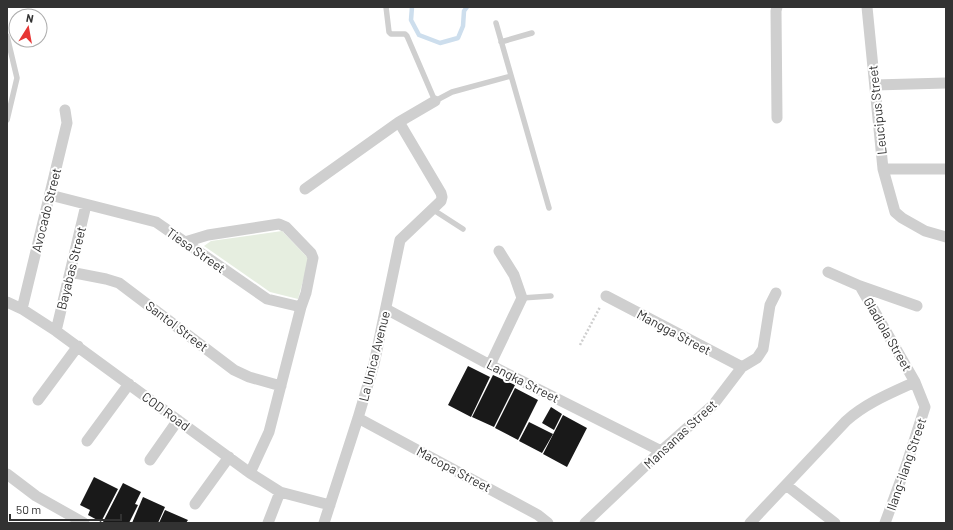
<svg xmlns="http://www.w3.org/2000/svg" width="953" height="530" font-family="Barlow,sans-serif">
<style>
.green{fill:#e6eee0}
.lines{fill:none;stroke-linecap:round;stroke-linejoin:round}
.stream{stroke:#cddeed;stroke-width:4.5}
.building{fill:#191919}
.path{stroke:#cfcfcf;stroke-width:2.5;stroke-dasharray:2 2;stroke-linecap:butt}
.lane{stroke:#cfcfcf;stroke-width:5.5}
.street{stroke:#cfcfcf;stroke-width:11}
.labels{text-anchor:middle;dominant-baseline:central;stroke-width:4;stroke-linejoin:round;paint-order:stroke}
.street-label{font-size:13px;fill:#323232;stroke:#fff}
</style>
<rect width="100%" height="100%" fill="#fff"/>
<!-- green -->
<path class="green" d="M 282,231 L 309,259 L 298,299 L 270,292 L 204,246 L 211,241 Z"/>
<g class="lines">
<!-- stream -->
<path class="stream" d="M 412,7 L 411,20 L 419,35 L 440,43 L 458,38 L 463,26 L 464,11 L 467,7"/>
</g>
<!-- building -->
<path class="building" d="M 468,366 L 490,377 L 471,417 L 448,405 Z
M 493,375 L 515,385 L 494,427 L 472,417 Z
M 515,388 L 538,400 L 518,440 L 495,428 Z
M 551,407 L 562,414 L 554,430 L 542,423 Z
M 563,415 L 587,428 L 567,467 L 543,454 Z
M 529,422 L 553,434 L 542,453 L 519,441 Z
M 94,477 L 118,489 L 101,522 L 88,515 L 90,510 L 80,505 Z
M 123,483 L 141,492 L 135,504 L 138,505 L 129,523 L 104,523 L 103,522 Z
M 143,497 L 165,507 L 158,523 L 132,523 Z
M 165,510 L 188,520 L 186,523 L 159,523 Z"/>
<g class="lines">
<!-- path -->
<path class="path" d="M 580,345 L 600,307"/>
<!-- lane -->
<path class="lane" d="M 386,7 L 389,32 L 391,34 L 405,34 L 407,36 L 435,101 L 452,92 L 511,76
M 496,23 L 549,208
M 7,36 L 17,78 L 7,120
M 501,42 L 532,33
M 432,209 L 463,229
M 522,298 L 551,296"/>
<!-- street -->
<path class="street" d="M 867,7 L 883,169 L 895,212 L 902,218 L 925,231 L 946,237
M 875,85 L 946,83
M 777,118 L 776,11 L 777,7
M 883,169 L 946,169
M 305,189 L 399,122 L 435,101
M 50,195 L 156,222 L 267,299 L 301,307
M 185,242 L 208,235 L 279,224 L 286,227 L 311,253 L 313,258 L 306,293 L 301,307 L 269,432 L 250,473
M 70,272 L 106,279 L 119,283 L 234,370 L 249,377 L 281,386
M 828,272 L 860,286 L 917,306
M 860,286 L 915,382 L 925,407 L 907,463 L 885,523
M 606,296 L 742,367
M 7,302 L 22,309 L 56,331 L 250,473 L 280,492 L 330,505
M 22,309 L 67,123 L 65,110
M 386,309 L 490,365 L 661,451
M 56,331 L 86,205
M 490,365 L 522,298 L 514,275 L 499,251
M 38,400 L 78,346
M 358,418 L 538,515 L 548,523
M 87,441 L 129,384
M 150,460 L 178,420
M 7,474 L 36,496 L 84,523
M 786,485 L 835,523
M 195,504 L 229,457
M 268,523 L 280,492
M 324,523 L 358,418 L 374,364 L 400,240 L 441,201 L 442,197 L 441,193 L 399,122
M 585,523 L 661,451 L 713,405 L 742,367 L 757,358 L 763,349 L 770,305 L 776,293
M 750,523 L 846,421 C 866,403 891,393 915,382"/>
</g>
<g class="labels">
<!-- street labels -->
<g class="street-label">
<text transform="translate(877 110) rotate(-96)">Leucipus Street</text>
<text transform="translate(46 210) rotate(-76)">Avocado Street</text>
<text transform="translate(196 250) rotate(35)">Tiesa Street</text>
<text transform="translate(71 268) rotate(-76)">Bayabas Street</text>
<text transform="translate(177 326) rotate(37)">Santol Street</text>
<text transform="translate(674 332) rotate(28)">Mangga Street</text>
<text transform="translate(888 334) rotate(60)">Gladiola Street</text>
<text transform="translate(374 356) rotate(-76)">La Unica Avenue</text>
<text transform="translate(523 381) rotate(27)">Langka Street</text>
<text transform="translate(166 411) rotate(36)">COD Road</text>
<text transform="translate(680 434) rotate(-43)">Mansanas Street</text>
<text transform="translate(906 464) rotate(-71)">Ilang-ilang Street</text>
<text transform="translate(454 469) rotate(28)">Macopa Street</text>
</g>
</g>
<!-- border -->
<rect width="953" height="530" fill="none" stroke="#323232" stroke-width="16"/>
<!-- north arrow -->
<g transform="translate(28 28) rotate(11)"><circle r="19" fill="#ffffff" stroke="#adadad"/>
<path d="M0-3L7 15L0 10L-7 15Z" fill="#e73635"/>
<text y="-6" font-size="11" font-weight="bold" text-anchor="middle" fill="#323232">N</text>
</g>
<!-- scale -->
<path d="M10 514v6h111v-6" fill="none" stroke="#323232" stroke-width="2"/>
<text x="16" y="514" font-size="12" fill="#323232" stroke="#ffffff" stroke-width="3" paint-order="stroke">50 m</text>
</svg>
